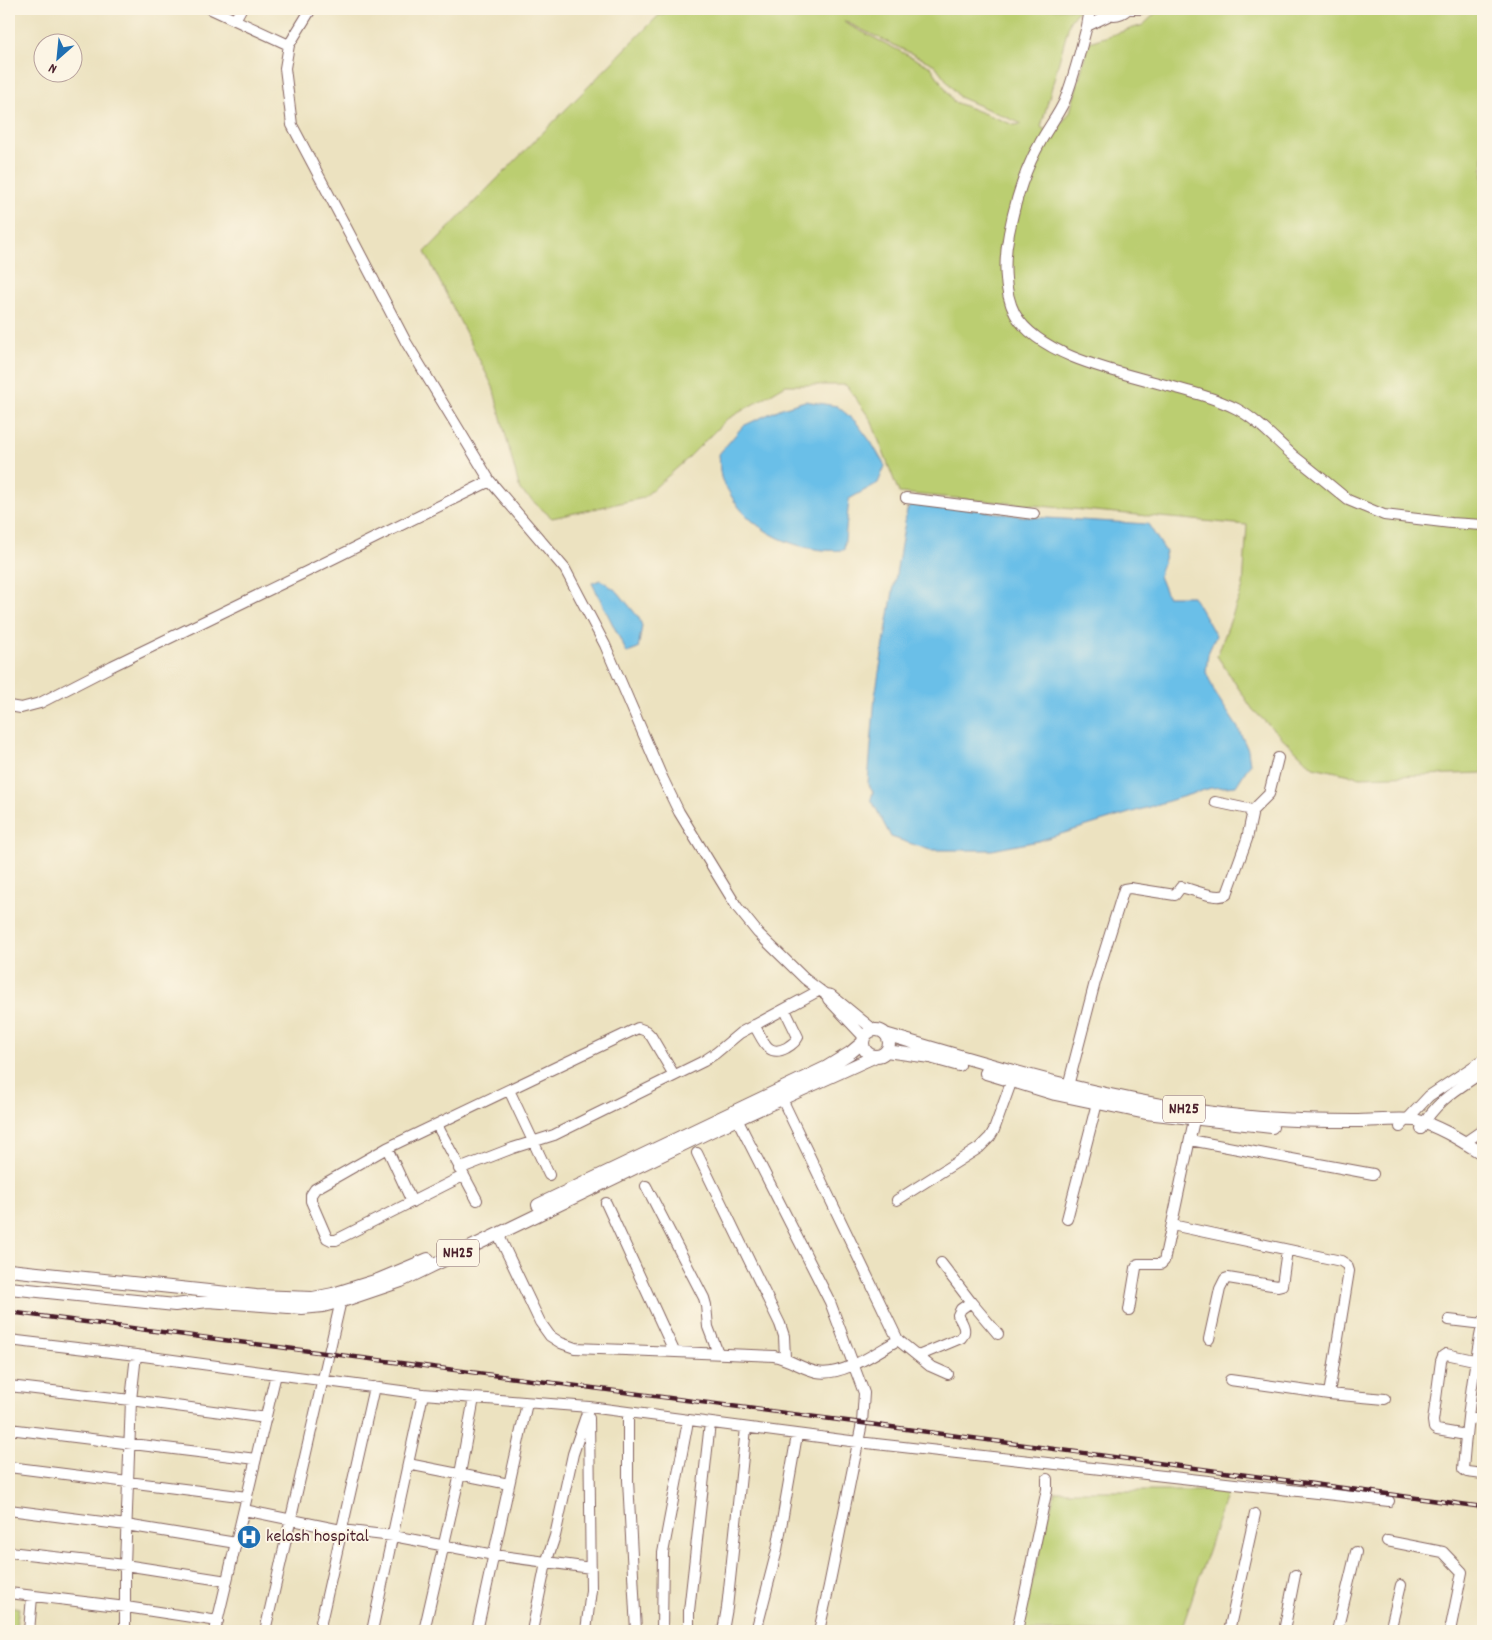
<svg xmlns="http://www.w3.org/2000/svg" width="1492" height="1640" font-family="Dekko,sans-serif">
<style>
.green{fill:#bbce71;stroke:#82764e;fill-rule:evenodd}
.water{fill:#6bbfe8;stroke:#5a6f8a}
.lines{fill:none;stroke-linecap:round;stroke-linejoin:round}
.minor-casing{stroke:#83635f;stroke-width:12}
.major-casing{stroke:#83635f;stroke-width:14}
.minor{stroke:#fff;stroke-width:10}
.major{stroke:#fff;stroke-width:12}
.rail-casing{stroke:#4a1f2b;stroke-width:4.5}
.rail{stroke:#fcf5e5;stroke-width:2.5;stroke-dasharray:8;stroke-linecap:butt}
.labels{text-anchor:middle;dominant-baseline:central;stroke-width:4;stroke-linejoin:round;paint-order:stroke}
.shield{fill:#fcf5e5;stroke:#7f5f63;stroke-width:1}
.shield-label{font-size:16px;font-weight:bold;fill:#4a1f2b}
.poi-label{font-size:18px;fill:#4a1f2b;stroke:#fcf5e5;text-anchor:start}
</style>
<rect width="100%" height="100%" fill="#fcf5e5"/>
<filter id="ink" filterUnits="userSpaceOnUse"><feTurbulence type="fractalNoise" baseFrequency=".02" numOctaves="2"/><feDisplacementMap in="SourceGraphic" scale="10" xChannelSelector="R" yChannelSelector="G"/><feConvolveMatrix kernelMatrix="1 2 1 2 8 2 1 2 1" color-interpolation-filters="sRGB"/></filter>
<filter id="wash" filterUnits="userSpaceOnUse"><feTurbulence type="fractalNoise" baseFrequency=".0096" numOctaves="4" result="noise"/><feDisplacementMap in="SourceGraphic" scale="20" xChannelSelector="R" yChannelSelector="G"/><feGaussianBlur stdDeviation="1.12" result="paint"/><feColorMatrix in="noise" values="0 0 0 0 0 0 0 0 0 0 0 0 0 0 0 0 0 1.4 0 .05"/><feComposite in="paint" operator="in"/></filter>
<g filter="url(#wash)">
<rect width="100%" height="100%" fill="#ece2c0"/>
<!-- green -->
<path class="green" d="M 675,9 L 1079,9 L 1070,21 L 1041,127 L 1053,135 L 1070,112 L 1089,42 L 1143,25 L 1160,9 L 1483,9 L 1483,773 L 1360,777 L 1313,767 L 1253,710 L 1217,656 L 1243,587 L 1247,525 L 899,493 L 871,420 L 846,385 L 786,385 L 726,420 L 685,461 L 643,498 L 552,518 L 520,490 L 493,387 L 425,252 L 658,16 ZM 844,21 L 935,65 L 959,97 L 1022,124 L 1014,125 L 954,102 L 931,67 L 845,23 Z
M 1055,1491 L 1228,1491 L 1181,1631 L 1023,1631 L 1027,1603 Z
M 9,1606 L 19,1608 L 15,1631 L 9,1631 Z"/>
<!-- water -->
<path class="water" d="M 805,401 L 837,406 L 856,422 L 871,442 L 885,466 L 878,483 L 849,499 L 844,550 C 801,554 752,533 730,494 C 727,488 722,482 721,477 C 719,470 720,461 719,454 L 743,426 L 782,408 Z
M 913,502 L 1029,517 L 1148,524 L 1166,552 L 1159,576 L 1167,596 L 1193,596 L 1216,636 L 1208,653 L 1206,672 L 1215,693 L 1238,728 L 1248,750 L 1250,764 L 1236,786 L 1211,788 L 1038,841 L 992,850 L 930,850 L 891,837 L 871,799 L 873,792 L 868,783 L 875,696 L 907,510 Z
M 601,580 L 618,592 L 639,618 L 642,626 L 638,649 L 627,653 L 592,583 Z"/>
</g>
<g filter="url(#ink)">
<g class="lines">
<!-- minor casing -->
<g class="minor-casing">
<path id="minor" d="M 211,9 L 289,45
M 311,9 L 289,45 L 285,68 L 292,125 L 355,244 L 406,342 L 490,481 L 565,569 L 605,645 L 661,775 L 679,812 L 737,907 L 758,933 L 805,979 L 825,994 L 831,995 L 874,1030
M 1092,9 L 1089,15 L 1087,26 C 1080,51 1074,78 1064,102 C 1058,115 1048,128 1041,141 C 1025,169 1015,201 1009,233 C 1004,258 1003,291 1015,314 C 1048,372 1180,379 1237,409 C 1259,421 1276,441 1295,457 C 1313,471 1330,485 1348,500 L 1384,515 L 1451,523 L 1483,525
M 1101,9 C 1109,17 1119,17 1128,9
M 1128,9 L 1140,9
M 235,20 L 241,9
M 1087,26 L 1110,15
M 906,498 L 1034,514
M 9,706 L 21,708 L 40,703 L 112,666 L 310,570 L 490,481
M 1251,812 L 1269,794 L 1278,758
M 828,999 L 864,1037
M 754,1025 C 763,1039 767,1058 786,1048 C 791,1045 795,1043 798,1037 L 785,1010
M 1068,1086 L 1095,982 L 1124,889 L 1130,888 L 1175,895 L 1181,887 C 1193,889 1217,901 1227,894 L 1247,839 L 1252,815 L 1248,809 L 1215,802
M 509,1090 L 549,1175
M 734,1113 L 830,1302 L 864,1393 L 862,1423 L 829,1586 L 819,1631
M 437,1125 L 477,1200
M 1400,1127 L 1429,1096 L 1483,1060
M 1421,1129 C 1434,1102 1459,1088 1483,1072
M 1190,1140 L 1373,1174
M 1464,1143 L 1483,1130
M 387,1148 L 412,1202
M 697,1153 L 780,1324 L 784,1336 L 785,1358
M 459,1169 L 513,1148 L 554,1135 L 704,1061 L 716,1053 L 740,1033 L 820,990
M 463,1176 L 336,1240 L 331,1240 L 327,1238 L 311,1201 L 311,1195 L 315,1189 L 387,1148 L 638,1028 L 646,1031 L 651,1036 L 674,1075
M 646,1186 L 704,1298 L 706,1305 L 708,1327 L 718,1353
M 897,1200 L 979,1148 L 990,1137 L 994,1130 L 1012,1080
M 606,1203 L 674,1351
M 1067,1219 L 1097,1103
M 1172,1225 L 1341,1261 L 1347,1265 L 1349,1271 L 1329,1394
M 498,1234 L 540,1322 L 550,1336 L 561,1343 L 575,1348 L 774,1356 C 790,1359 802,1369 817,1372 C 842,1377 877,1352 898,1340 L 782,1099
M 971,1302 L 998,1334
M 1129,1310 L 1136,1268 L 1138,1264 L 1161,1264 L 1164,1261 L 1194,1120
M 1449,1320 L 1483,1324
M 1483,1321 C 1473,1370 1467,1419 1463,1469 L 1467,1472 L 1483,1474
M 1209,1339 L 1220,1289 L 1225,1279 L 1228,1278 L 1278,1286 L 1282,1285 L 1287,1250
M 9,1340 L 136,1355 L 423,1394 L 589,1407 L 858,1442 L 1389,1501
M 898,1340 L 930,1366 L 948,1374
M 918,1356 L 961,1338 C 968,1330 962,1323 958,1315 L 961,1309 L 971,1302 L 941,1263
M 1230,1380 L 1329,1394 L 1385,1399
M 9,1386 L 131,1400 L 266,1418
M 628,1413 L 628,1480 L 636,1631
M 1468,1418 L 1483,1420
M 9,1429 L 256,1459
M 1466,1435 L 1437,1430 L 1434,1428 L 1433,1421 L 1441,1361 L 1443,1356 L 1446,1354 L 1483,1362
M 408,1464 L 509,1484
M 9,1467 L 247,1497
M 9,1510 L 126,1525 L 236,1543
M 244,1510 L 341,1530 L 393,1536 L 494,1555 L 591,1568
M 1387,1541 L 1443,1552 L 1462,1572 L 1450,1631
M 9,1552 L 125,1565 L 227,1581
M 9,1593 L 126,1607 L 218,1621
M 29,1631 L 32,1597
M 125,1631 L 125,1565 L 131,1400 L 136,1355
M 215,1631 L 276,1374
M 265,1631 L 342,1296
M 319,1631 L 374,1387
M 372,1631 L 423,1394
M 424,1631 L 460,1474 L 474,1398
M 477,1631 L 527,1403
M 532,1631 L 546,1563 L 555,1536 L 573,1454 L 589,1407
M 586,1631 L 591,1590 L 589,1418
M 662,1631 L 663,1553 L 688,1421
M 689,1631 L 689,1611 L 710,1423
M 723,1631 L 727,1608 L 746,1428
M 756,1631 L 777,1550 L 797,1435
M 1017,1631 L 1047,1489 L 1047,1479
M 1229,1631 L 1255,1514
M 1284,1631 L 1295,1575
M 1337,1631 L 1356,1552
M 1390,1631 L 1401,1585"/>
</g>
<!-- major casing -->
<g class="major-casing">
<path id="major" d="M863 1043a13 13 0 1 1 26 0a13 13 0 1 1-26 0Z
M 885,1034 C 1002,1069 1118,1104 1240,1116 C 1278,1120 1316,1121 1354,1121 C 1374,1121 1395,1118 1415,1120 C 1439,1126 1462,1141 1483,1154
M 886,1051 L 930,1057 L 959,1065
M 986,1073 L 1055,1094 L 1146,1113 L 1272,1127
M 538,1205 L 827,1067 L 850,1053 L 862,1043
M 9,1270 L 256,1296 L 313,1298 L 333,1294 L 378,1280 L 428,1259
M 9,1288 L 175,1305 L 208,1301 L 302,1308 L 323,1306 L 342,1301 L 401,1281 L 709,1132 L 876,1056"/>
</g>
<!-- minor -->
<use href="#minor" class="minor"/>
<!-- major -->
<use href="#major" class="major"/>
<!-- rail casing -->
<g class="rail-casing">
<path id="rail" d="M 9,1312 L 862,1423 L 1483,1507"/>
</g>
<!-- rail -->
<use href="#rail" class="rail"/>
</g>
</g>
<!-- icons -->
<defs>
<g id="hospital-disc" transform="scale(1.25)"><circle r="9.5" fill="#1f6fb2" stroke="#fcf5e5"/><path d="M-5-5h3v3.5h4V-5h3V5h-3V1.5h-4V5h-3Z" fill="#fff"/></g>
</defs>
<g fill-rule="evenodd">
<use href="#hospital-disc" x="249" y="1537"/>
</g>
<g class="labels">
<!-- shield labels -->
<g class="shield">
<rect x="1163" y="1095.5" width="42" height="27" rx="4"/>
<rect x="437" y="1239.5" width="42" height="27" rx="4"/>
</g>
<g class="shield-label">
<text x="1184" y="1109">NH25</text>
<text x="458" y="1253">NH25</text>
</g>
<!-- poi labels -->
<g class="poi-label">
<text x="266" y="1537">kelash hospital</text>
</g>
</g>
<!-- margin -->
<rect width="1492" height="1640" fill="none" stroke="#fcf5e5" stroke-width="30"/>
<!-- north arrow -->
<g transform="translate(58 58) rotate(207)"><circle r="24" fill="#fcf5e5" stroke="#b59f9b"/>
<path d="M0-4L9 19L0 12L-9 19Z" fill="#1f6fb2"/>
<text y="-8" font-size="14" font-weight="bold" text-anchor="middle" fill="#4a1f2b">N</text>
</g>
</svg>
